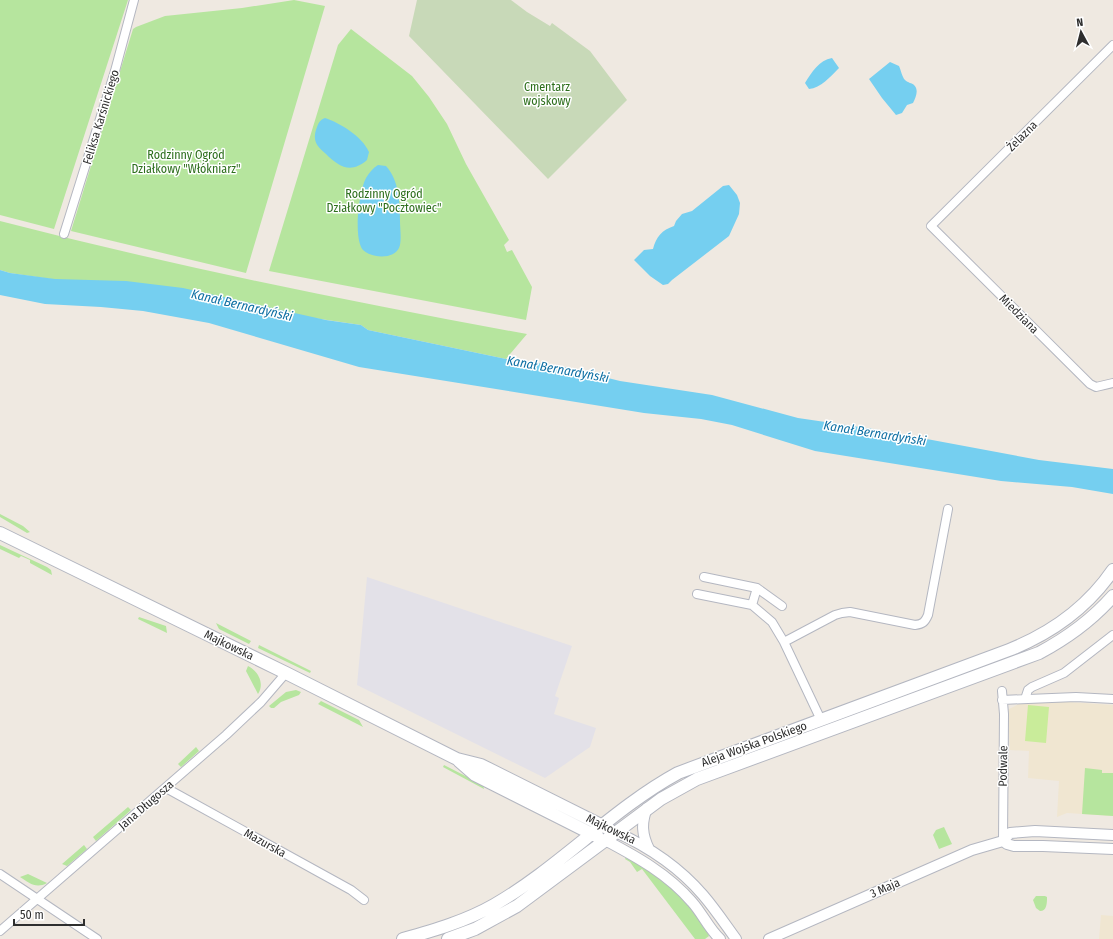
<svg xmlns="http://www.w3.org/2000/svg" width="1113" height="939" font-family="'Fira Sans Condensed',sans-serif">
<style>
.industrial{fill:#e3e1e8}
.education{fill:#f0e6d1}
.green{fill:#b6e59e}
.cemetery{fill:#c8d9b8}
.pitch{fill:#c9ec9a}
.water{fill:#75cff0}
.lines{fill:none;stroke-linecap:round;stroke-linejoin:round}
.minor-casing{stroke:#b4b7c1;stroke-width:10}
.tertiary-casing{stroke:#b4b7c1;stroke-width:12}
.secondary-casing{stroke:#b4b7c1;stroke-width:14}
.minor{stroke:#fff;stroke-width:8}
.tertiary{stroke:#fff;stroke-width:10}
.secondary{stroke:#fff;stroke-width:12}
.labels{text-anchor:middle;dominant-baseline:central;stroke-width:3;stroke-linejoin:round;paint-order:stroke}
.park-label{font-size:12px;fill:#2c6e1b;stroke:#fff}
.street-label{font-size:12px;fill:#2e2e2e;stroke:#fff}
.water-label{font-size:13px;font-style:italic;fill:#0d6fa3;stroke:#fff}
</style>
<rect width="100%" height="100%" fill="#efe9e1"/>
<!-- industrial -->
<path class="industrial" d="M 367,577 L 572,646 L 555,696 L 559,698 L 554,714 L 596,728 L 590,747 L 545,778 L 357,685 Z"/>
<!-- education -->
<path class="education" d="M 1053,701 L 1113,705 L 1113,816 L 1067,813 L 1057,817 L 1059,781 L 1028,778 L 1029,751 L 1010,750 L 1008,713 L 1009,709 L 1021,703 Z
M 1101,915 L 1113,916 L 1113,939 L 1099,939 Z"/>
<!-- green -->
<path class="green" d="M 0,0 L 128,0 L 54,229 L 0,215 Z
M 294,0 L 325,6 L 246,273 L 71,231 L 133,29 L 136,27 L 165,16 L 242,8 Z
M 351,29 L 412,76 L 429,97 L 447,124 L 466,164 L 509,240 L 504,245 L 507,252 L 512,250 L 532,287 L 526,320 L 269,271 L 338,45 Z
M 0,221 C 174,266 350,302 527,334 L 506,359 L 368,330 L 361,325 L 10,273 L 0,270 Z
M 0,514 L 23,526 L 30,532 L 27,533 L 0,517 Z
M 0,545 L 47,567 L 51,570 L 52,575 L 30,563 L 30,560 L 21,556 L 19,558 L 0,549 Z
M 139,617 L 166,626 L 167,633 L 138,619 Z
M 216,623 L 251,641 L 249,644 L 219,629 Z
M 259,645 L 311,671 L 310,673 L 258,648 Z
M 248,666 C 258,671 265,683 258,694 L 246,671 Z
M 296,690 L 301,692 L 299,695 L 281,702 L 274,708 L 271,708 L 269,706 L 286,692 Z
M 321,701 L 359,720 L 363,727 L 318,704 Z
M 196,747 L 199,751 L 181,767 L 178,764 Z
M 444,765 L 483,785 L 484,789 L 443,767 Z
M 1085,768 L 1102,770 L 1102,773 L 1113,773 L 1113,816 L 1082,814 Z
M 128,807 L 131,810 L 96,841 L 93,837 Z
M 944,827 L 952,844 L 939,849 L 933,835 L 936,830 Z
M 84,845 L 87,849 L 67,866 L 62,864 Z
M 626,857 C 655,872 697,905 709,936 L 705,939 L 695,939 L 642,869 L 637,872 L 630,862 L 625,859 Z
M 28,874 L 47,883 C 36,889 29,883 20,877 Z
M 1036,896 L 1045,896 L 1047,897 C 1047,903 1047,911 1040,911 L 1036,908 L 1033,900 Z"/>
<!-- cemetery -->
<path class="cemetery" d="M 417,0 L 511,0 L 527,12 L 550,26 L 552,23 L 590,51 L 627,100 L 548,179 L 409,36 Z"/>
<!-- pitch -->
<path class="pitch" d="M 1028,705 L 1049,707 L 1046,743 L 1025,741 Z"/>
<!-- water -->
<path class="water" d="M 832,58 L 839,68 C 830,77 821,88 809,89 L 805,83 C 812,72 819,60 832,58 Z
M 890,62 L 899,66 C 901,70 902,77 905,80 C 908,83 912,83 914,85 C 919,90 916,97 913,103 L 907,105 L 902,113 L 896,115 L 882,98 L 869,79 Z
M 325,118 C 340,123 362,136 369,152 L 367,160 C 351,174 339,167 326,154 C 316,146 312,140 317,127 C 319,122 320,120 325,118 Z
M 378,165 L 386,166 C 399,180 400,203 400,221 C 400,229 402,241 399,248 C 393,260 371,258 363,250 C 353,238 359,191 366,178 C 369,173 373,168 378,165 Z
M 729,185 L 737,195 L 740,203 L 739,214 L 729,236 L 672,280 L 668,284 L 663,285 L 650,276 L 634,260 L 644,250 L 653,249 C 656,237 662,230 674,226 L 676,221 L 682,214 L 692,211 L 723,186 Z
M 0,270 L 10,273 L 55,279 L 126,281 L 183,288 L 326,320 L 361,325 L 368,330 L 506,359 L 560,366 L 620,381 L 712,395 L 798,418 L 873,429 L 1039,460 L 1113,469 L 1113,494 L 1072,487 L 1001,481 L 815,451 L 732,425 L 701,419 L 644,413 L 359,367 L 209,323 L 143,311 L 101,307 L 45,304 L 0,295 Z"/>
<g class="lines">
<!-- minor casing -->
<g class="minor-casing">
<path id="minor" d="M 1113,45 L 931,226 L 1090,384 L 1096,387 L 1113,383
M 64,234 L 115,71 L 134,0
M 704,577 L 757,588 L 782,606
M 697,594 L 752,605 L 772,622 L 784,642 L 821,720
M 752,605 L 757,588
M 784,642 L 835,615 L 842,613 L 850,612 L 915,625 C 923,624 925,622 928,615 L 948,509
M 1002,691 L 1004,714 L 1003,841
M 1025,699 L 1028,690 L 1032,687 L 1064,673 L 1113,635
M 1002,700 L 1076,697 L 1113,699
M 166,788 L 351,890 L 364,900
M 0,874 L 97,939
M 0,931 L 226,735 L 261,702 L 286,673"/>
</g>
<!-- tertiary casing -->
<g class="tertiary-casing">
<path id="tertiary" d="M 647,808 C 641,823 642,835 649,849
M 616,832 C 649,847 679,867 703,895 C 715,909 725,924 736,939
M 605,840 C 637,857 668,874 692,902 C 702,913 709,929 720,939
M 1003,841 L 1007,844 L 1014,846 L 1043,846 L 1113,849
M 769,939 L 972,850 L 1003,841 L 1010,833 L 1035,831 L 1113,835"/>
</g>
<!-- secondary casing -->
<g class="secondary-casing">
<path id="secondary" d="M 0,533 L 286,673 L 457,759 L 481,765 L 609,829
M 459,761 L 475,775 L 598,837
M 403,939 C 435,930 466,921 494,905 C 560,867 612,809 678,773 L 1009,650 C 1052,633 1087,608 1113,570
M 448,939 L 475,929 L 517,906 L 661,799 L 697,779 L 1039,653 C 1067,638 1092,620 1113,596"/>
</g>
<!-- minor -->
<use href="#minor" class="minor"/>
<!-- tertiary -->
<use href="#tertiary" class="tertiary"/>
<!-- secondary -->
<use href="#secondary" class="secondary"/>
</g>
<g class="labels">
<!-- park labels -->
<g class="park-label">
<text x="547" y="87">Cmentarz<tspan x="547" dy="14">wojskowy</tspan></text>
<text x="186" y="155">Rodzinny Ogród<tspan x="186" dy="14">Działkowy "Włókniarz"</tspan></text>
<text x="384" y="194">Rodzinny Ogród<tspan x="384" dy="14">Działkowy "Pocztowiec"</tspan></text>
</g>
<!-- street labels -->
<g class="street-label">
<text transform="translate(101 117) rotate(-73)">Feliksa Karśnickiego</text>
<text transform="translate(1022 136) rotate(-45)">Żelazna</text>
<text transform="translate(1019 314) rotate(45)">Miedziana</text>
<text transform="translate(229 645) rotate(26)">Majkowska</text>
<text transform="translate(754 744) rotate(-20)">Aleja Wojska Polskiego</text>
<text transform="translate(1003 766) rotate(-89)">Podwale</text>
<text transform="translate(146 805) rotate(-41)">Jana Długosza</text>
<text transform="translate(611 829) rotate(26)">Majkowska</text>
<text transform="translate(265 843) rotate(29)">Mazurska</text>
<text transform="translate(885 888) rotate(-24)">3 Maja</text>
</g>
<!-- water labels -->
<g class="water-label">
<text transform="translate(242 305) rotate(13)">Kanał Bernardyński</text>
<text transform="translate(558 369) rotate(10)">Kanał Bernardyński</text>
<text transform="translate(875 433) rotate(9)">Kanał Bernardyński</text>
</g>
</g>
<!-- north arrow -->
<g transform="translate(1081 32) rotate(353)" stroke="#ffffff" stroke-width="3" paint-order="stroke">
<path d="M0-3L7 15L0 10L-7 15Z" fill="#2e2e2e"/>
<text y="-6" font-size="11" font-weight="bold" text-anchor="middle" fill="#2e2e2e">N</text>
</g>
<!-- scale -->
<path d="M14 919v6h70v-6" fill="none" stroke="#2e2e2e" stroke-width="2"/>
<text x="20" y="919" font-size="12" fill="#2e2e2e" stroke="#ffffff" stroke-width="3" paint-order="stroke">50 m</text>
</svg>
